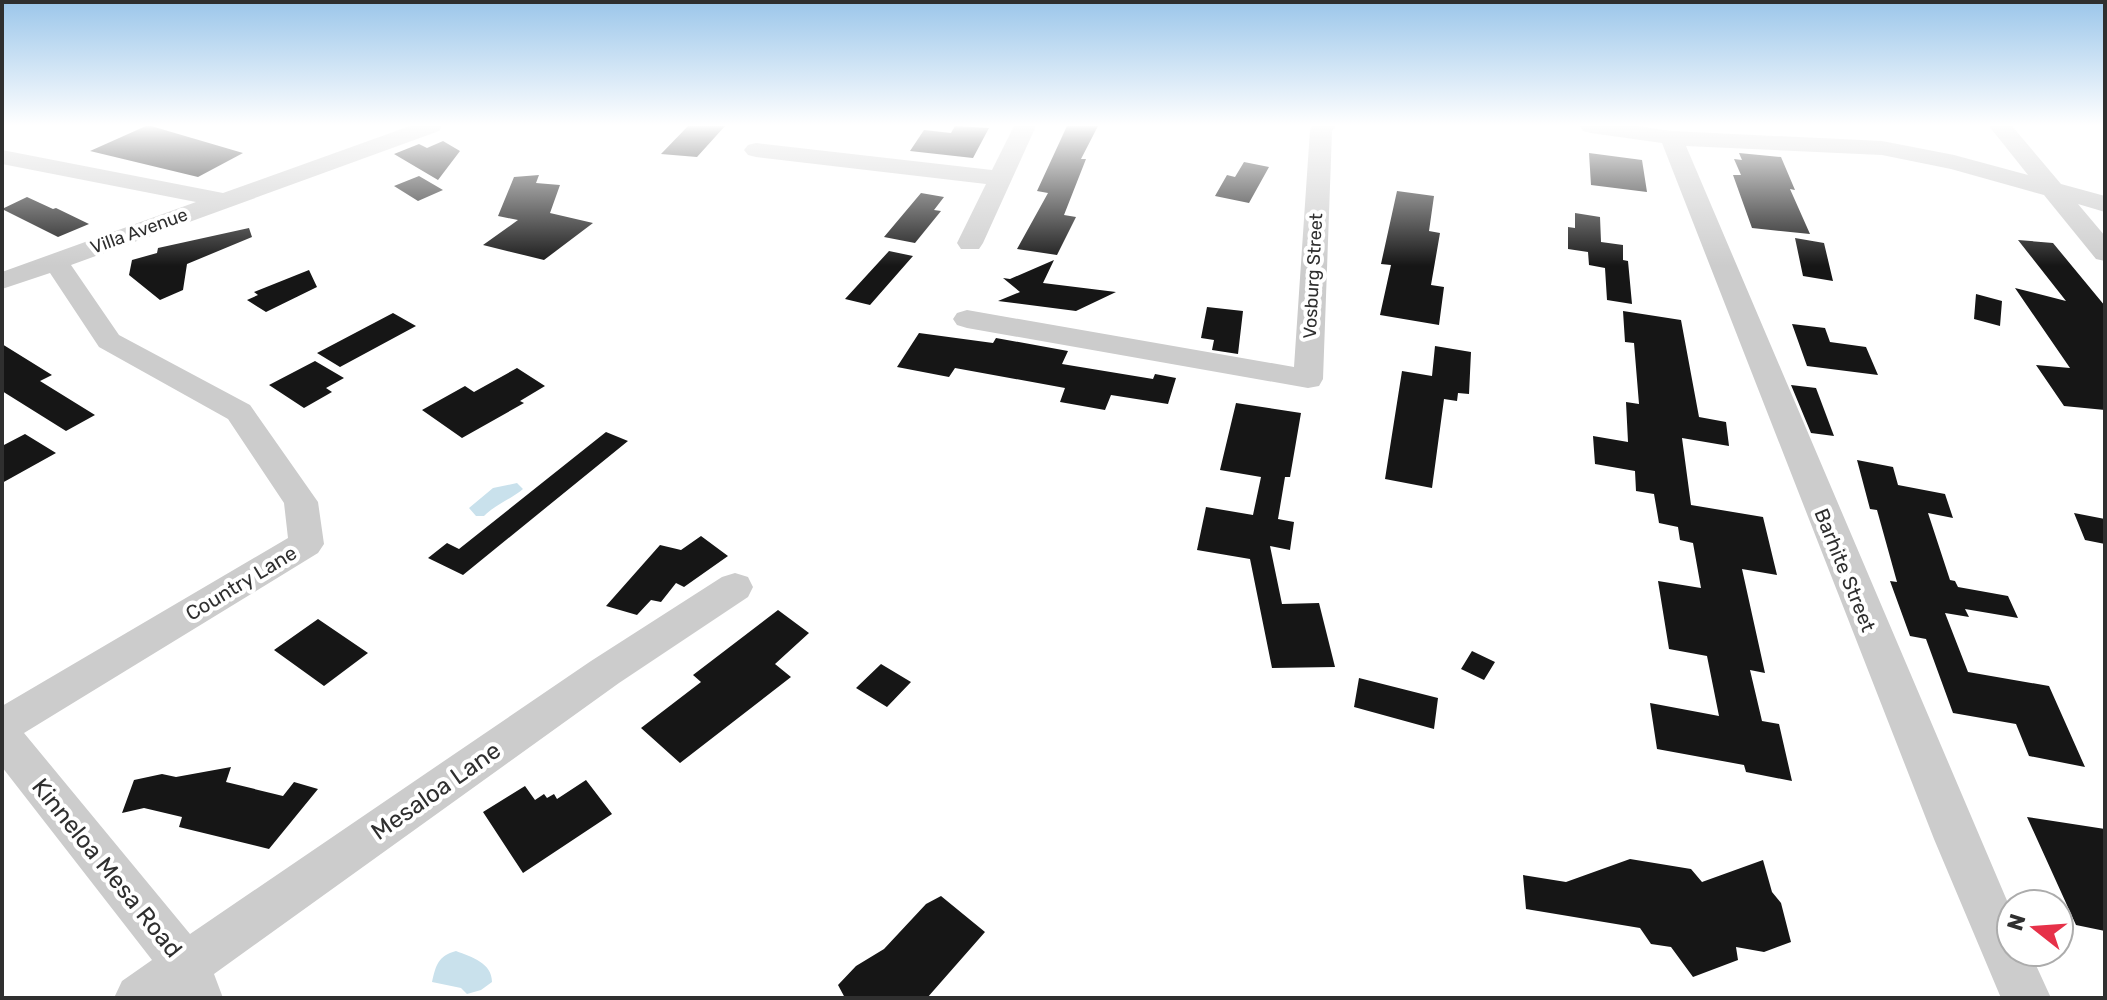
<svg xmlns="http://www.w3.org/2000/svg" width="2107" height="1000" font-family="Rubik,sans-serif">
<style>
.water{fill:#c9e1ec}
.building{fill:#161616}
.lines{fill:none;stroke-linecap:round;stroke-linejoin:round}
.minor{fill:#ccc;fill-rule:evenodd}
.labels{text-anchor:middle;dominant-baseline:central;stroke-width:8;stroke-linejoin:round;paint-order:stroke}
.far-street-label{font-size:18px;fill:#2f2f2f;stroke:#fff}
.street-label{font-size:20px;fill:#2f2f2f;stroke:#fff}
.near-street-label{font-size:24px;fill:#2f2f2f;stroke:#fff}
</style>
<rect width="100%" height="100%" fill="#fff"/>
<!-- water -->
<path class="water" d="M 517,483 L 523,489 C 510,500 496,504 484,516 L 476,516 L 469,508 L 493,488 Z
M 456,951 C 472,957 492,963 492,982 L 481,990 L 467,994 L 461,988 L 432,982 C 436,965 438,956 456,951 Z"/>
<!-- building -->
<path class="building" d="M 146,126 L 151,126 L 243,153 L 198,177 L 90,151 Z
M 688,126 L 725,126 L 697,157 L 661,154 Z
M 955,126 L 989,128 L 973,158 L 910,151 L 924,130 L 951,133 Z
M 1067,126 L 1098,126 L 1081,159 L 1086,159 L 1064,215 L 1076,217 L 1057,255 L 1017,249 L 1048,193 L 1037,191 Z
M 443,141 L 460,151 L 438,180 L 394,154 L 419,144 L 427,148 Z
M 1589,153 L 1642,160 L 1647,192 L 1591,185 Z
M 1739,153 L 1781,157 L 1795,190 L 1790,189 L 1810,234 L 1752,228 L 1733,175 L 1741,175 L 1734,159 L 1742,160 Z
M 1244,162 L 1269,167 L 1249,203 L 1215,196 L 1227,175 L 1235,177 Z
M 539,175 L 536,183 L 560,185 L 550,213 L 593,223 L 544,260 L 483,245 L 518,220 L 498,216 L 514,177 Z
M 419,176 L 443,190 L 418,201 L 394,186 Z
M 1397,191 L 1434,196 L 1429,231 L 1440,233 L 1431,285 L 1444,287 L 1439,325 L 1380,315 L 1391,265 L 1381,264 Z
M 921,193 L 944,197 L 934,210 L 941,211 L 915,243 L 884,237 Z
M 27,197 L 53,209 L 56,208 L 89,224 L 58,237 L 2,209 Z
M 1575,213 L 1600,217 L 1601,242 L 1623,245 L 1623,260 L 1628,261 L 1632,304 L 1607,300 L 1605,268 L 1589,265 L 1588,252 L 1568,249 L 1568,227 L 1575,228 Z
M 249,228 L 252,237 L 187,264 L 183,290 L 160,300 L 129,275 L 132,260 L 157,253 L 158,248 Z
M 1795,238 L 1824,243 L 1833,281 L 1803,276 Z
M 2018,240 L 2053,243 L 2105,306 L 2105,410 L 2064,406 L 2036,365 L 2070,368 L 2015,288 L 2066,301 Z
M 889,251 L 913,256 L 870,305 L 845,299 Z
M 1054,260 L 1043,283 L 1116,292 L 1076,311 L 998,301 L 1020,292 L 1003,278 L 1010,279 Z
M 309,270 L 317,287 L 266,312 L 247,300 L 258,295 L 254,292 Z
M 1976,294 L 2002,301 L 2000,326 L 1974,319 Z
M 1207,307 L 1243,311 L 1238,354 L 1212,350 L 1214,340 L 1201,338 Z
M 1623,311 L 1681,320 L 1699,417 L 1726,422 L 1729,446 L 1682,438 L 1691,505 L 1763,517 L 1777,575 L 1742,569 L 1765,673 L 1750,670 L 1762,721 L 1779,724 L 1792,781 L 1746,772 L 1744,765 L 1657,749 L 1650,703 L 1719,716 L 1707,656 L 1669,649 L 1658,581 L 1701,588 L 1693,543 L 1680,540 L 1678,527 L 1659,523 L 1654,494 L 1636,491 L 1635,471 L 1595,464 L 1593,436 L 1628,442 L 1626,402 L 1639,404 L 1634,343 L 1625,342 Z
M 393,313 L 416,326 L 340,367 L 317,353 Z
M 1792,324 L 1825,328 L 1830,342 L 1866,347 L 1878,375 L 1807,366 Z
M 919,333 L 993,343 L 996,338 L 1068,351 L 1062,364 L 1153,379 L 1155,374 L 1176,378 L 1168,404 L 1111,395 L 1105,410 L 1060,402 L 1065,388 L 955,368 L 949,377 L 897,367 Z
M 2,344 L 52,375 L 40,381 L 95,415 L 66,431 L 2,391 Z
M 1435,346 L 1471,352 L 1469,394 L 1458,393 L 1457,401 L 1444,399 L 1432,488 L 1385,479 L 1402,371 L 1432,376 Z
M 315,361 L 344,378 L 326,388 L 332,392 L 304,408 L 269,385 Z
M 517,368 L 545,386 L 520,401 L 524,403 L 462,438 L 422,410 L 465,386 L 474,392 Z
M 1791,385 L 1816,388 L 1834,436 L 1811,433 Z
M 1236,403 L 1301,413 L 1290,477 L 1285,477 L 1278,519 L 1294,522 L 1290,550 L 1270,546 L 1282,604 L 1319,603 L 1335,667 L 1272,668 L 1250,559 L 1197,550 L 1206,507 L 1253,515 L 1261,477 L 1220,470 Z
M 606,432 L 628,441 L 463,575 L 428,558 L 447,543 L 459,549 Z
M 25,434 L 56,453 L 2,483 L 2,446 Z
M 1857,460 L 1893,467 L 1898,485 L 1945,494 L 1953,518 L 1928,513 L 1950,580 L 1955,581 L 1958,587 L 2008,596 L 2018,618 L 1965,609 L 1969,617 L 1945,613 L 1968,672 L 2049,686 L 2085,767 L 2029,756 L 2016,724 L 1953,713 L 1926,639 L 1910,636 L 1890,581 L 1897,582 L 1877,510 L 1870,509 Z
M 2074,513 L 2105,519 L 2105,544 L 2085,540 Z
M 701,536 L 728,556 L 684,587 L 676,583 L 661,602 L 651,600 L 637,615 L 606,606 L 660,545 L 681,550 Z
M 778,610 L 809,633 L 775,664 L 791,677 L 680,763 L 641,728 L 701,682 L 693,675 Z
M 318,619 L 368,653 L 324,686 L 274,650 Z
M 1472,651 L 1495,662 L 1484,680 L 1461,669 Z
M 881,664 L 911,682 L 887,707 L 856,688 Z
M 1359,678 L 1438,698 L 1434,729 L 1354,707 Z
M 231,767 L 226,782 L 283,796 L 294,782 L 318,789 L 269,849 L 179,827 L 182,817 L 144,808 L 122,813 L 134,780 L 162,774 L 176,777 Z
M 586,780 L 612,814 L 523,873 L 483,812 L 525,786 L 535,800 L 544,794 L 547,798 L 554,794 L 557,799 Z
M 2027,817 L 2105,829 L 2105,931 L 2076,925 Z
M 1630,859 L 1691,869 L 1702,882 L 1763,860 L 1772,892 L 1781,903 L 1791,942 L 1764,952 L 1736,947 L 1738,960 L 1693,977 L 1671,947 L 1651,944 L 1640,928 L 1526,909 L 1523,875 L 1566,882 Z
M 941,896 L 985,932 L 927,998 L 845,998 L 838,985 L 856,966 L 884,949 L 926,904 Z"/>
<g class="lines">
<!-- minor -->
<path class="minor" d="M 410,126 L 442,126 L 439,131 L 71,265 L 119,335 L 250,405 L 318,502 L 324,544 L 318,553 L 24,733 L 190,934 L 591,661 L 722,577 L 735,573 L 748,577 L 753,587 L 748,597 L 619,683 L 214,974 L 223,998 L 114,998 L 122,981 L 152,960 L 2,767 L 2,706 L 288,538 L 284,503 L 228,419 L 99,347 L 50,273 L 2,289 L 2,272 L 196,202 L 2,164 L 2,150 L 223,193 Z
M 1014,126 L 1036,126 L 983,243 L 979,249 L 961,249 L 957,243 L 986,184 L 756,157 L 748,155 L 744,150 L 748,145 L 756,143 L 992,170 Z
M 1312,126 L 1336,126 L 1332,131 L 1323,379 L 1319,386 L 1308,388 L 967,328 L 957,325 L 953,319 L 957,313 L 967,310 L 1294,367 L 1310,130 Z
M 1580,126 L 1637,126 L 1671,131 L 1882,141 L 1954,155 L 2028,175 L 1989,126 L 2012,126 L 2061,184 L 2105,196 L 2105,212 L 2078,204 L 2105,236 L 2105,261 L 2096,259 L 2044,195 L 1951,169 L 1882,155 L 1686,146 L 2011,910 L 2011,952 L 2030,952 L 2051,998 L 2001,998 L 1934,839 L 1662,143 L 1591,133 L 1583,131 Z"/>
</g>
<!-- sky -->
<linearGradient id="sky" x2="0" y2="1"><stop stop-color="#9bc6ea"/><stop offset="0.47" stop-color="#fff"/><stop offset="1" stop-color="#fff" stop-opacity="0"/></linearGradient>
<rect width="2107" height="266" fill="url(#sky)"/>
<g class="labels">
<!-- far-street labels -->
<g class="far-street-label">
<text transform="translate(139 231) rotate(-20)">Villa Avenue</text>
<text transform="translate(1313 276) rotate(-87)">Vosburg Street</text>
</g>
<!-- street labels -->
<g class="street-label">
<text transform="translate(1845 570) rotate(68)">Barhite Street</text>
<text transform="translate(241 583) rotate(-31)">Country Lane</text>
</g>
<!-- near-street labels -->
<g class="near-street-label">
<text transform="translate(436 791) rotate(-35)">Mesaloa Lane</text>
<text transform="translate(107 868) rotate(51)">Kinneloa Mesa Road</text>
</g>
</g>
<!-- border -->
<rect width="2107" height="1000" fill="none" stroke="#2f2f2f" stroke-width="8"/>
<!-- north arrow -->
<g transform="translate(2035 928) rotate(287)"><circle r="38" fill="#ffffff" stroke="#acacac" stroke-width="2"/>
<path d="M0-6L14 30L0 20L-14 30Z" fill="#e63149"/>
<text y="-12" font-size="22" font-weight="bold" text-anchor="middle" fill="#2f2f2f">N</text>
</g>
</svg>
